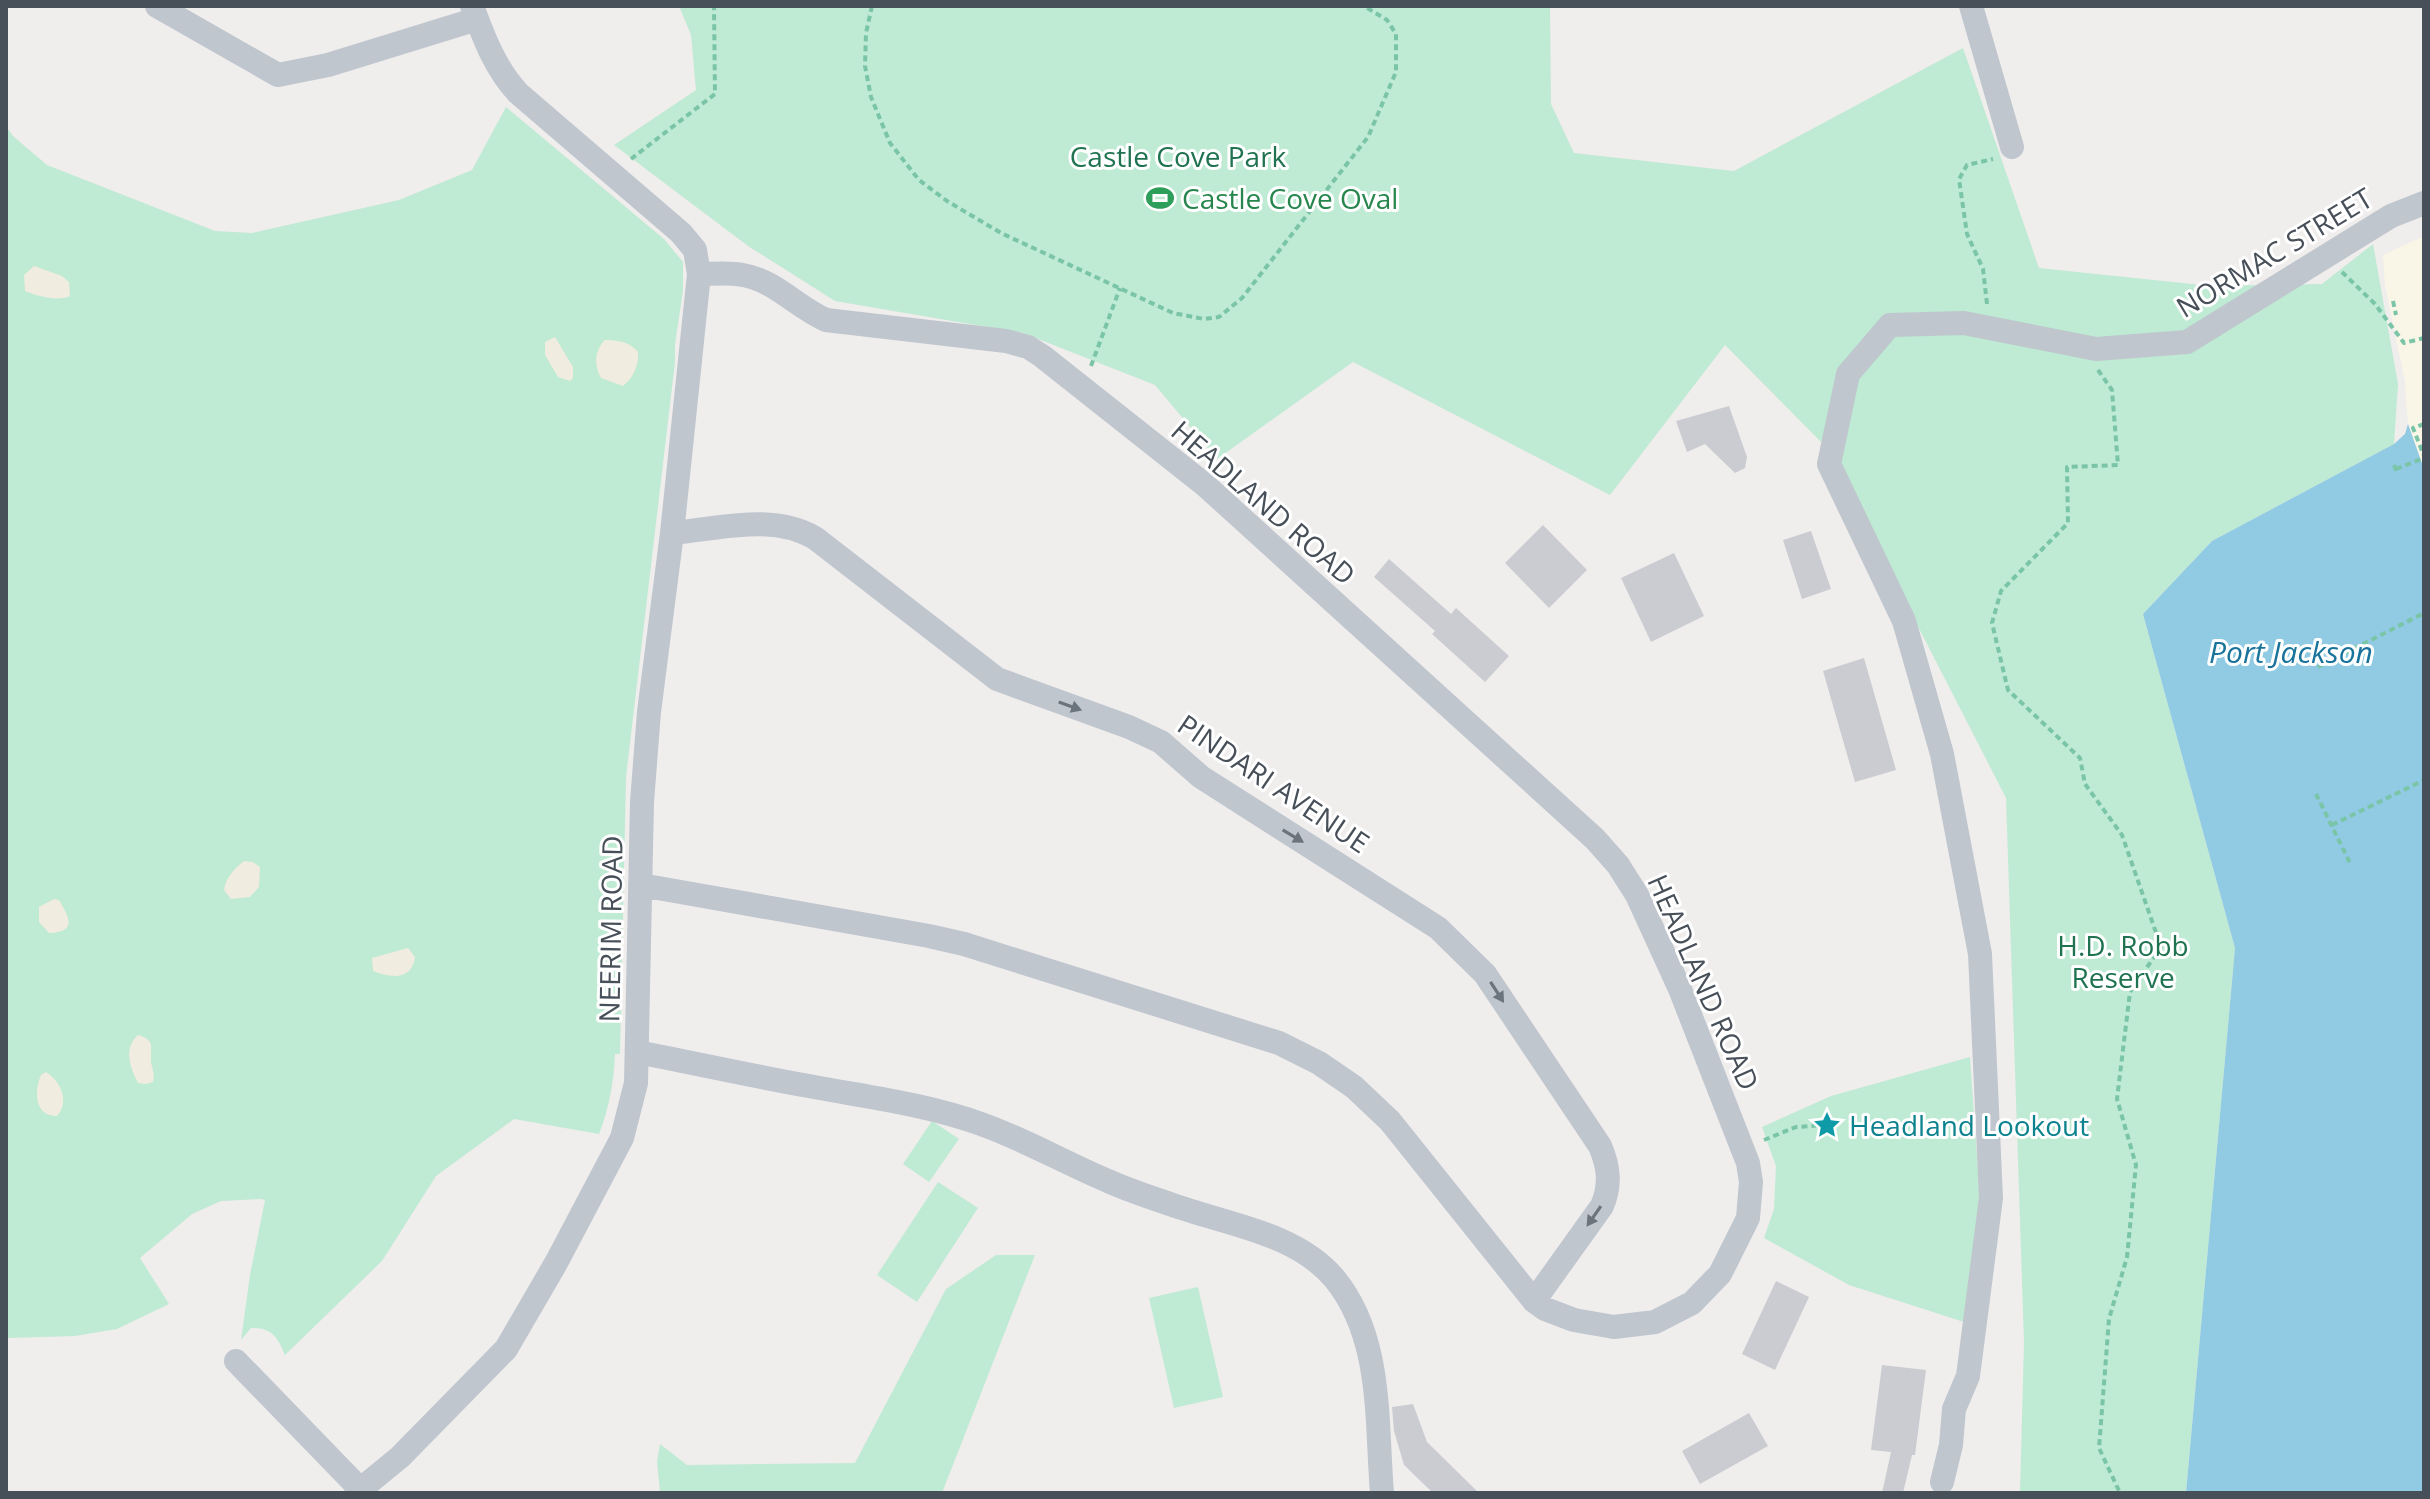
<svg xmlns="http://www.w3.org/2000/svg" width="2430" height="1499" font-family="'Open Sans',sans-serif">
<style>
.commercial{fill:#faf6e7}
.green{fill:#bfead3}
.sand{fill:#f0ecdf}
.water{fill:#90cae3}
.building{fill:#caccd1}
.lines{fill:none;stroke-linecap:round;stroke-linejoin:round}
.path{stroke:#7ac5a7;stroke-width:4;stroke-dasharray:6 4;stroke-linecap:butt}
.minor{stroke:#bfc6ce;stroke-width:24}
.oneway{fill:#6b737c}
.labels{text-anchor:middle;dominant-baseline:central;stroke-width:6;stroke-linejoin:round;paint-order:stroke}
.park-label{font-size:28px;fill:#1f7350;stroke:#fff}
.leisure-label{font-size:28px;fill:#27864d;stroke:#fff;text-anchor:start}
.street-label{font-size:28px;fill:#474f59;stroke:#fff}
.culture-label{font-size:28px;fill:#0d838f;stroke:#fff;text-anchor:start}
.water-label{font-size:30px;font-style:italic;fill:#19739a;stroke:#fff}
</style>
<rect width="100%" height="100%" fill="#f0eded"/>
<!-- commercial -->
<path class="commercial" d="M 2424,236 L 2424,469 L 2408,424 L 2405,381 L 2385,285 L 2383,255 Z"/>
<!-- green -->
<path class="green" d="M 679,6 L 1550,6 L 1551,104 L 1574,153 L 1734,171 L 1963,48 L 2039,268 L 2211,286 L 2322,284 L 2373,244 L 2398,384 L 2394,444 L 2212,541 L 2143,614 L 2235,948 L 2186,1493 L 2020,1493 L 2024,1342 L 2006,798 L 1826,447 L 1725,345 L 1610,495 L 1353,362 L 1217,459 L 1155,385 L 1023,333 L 835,301 L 748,246 L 614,145 L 696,90 L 691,35 Z
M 506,107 L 664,239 L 683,262 L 683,291 L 675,344 L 675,362 L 626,777 L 620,1054 L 615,1054 C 614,1081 609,1109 599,1134 L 514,1119 L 436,1176 L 382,1261 L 285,1355 C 278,1337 271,1327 251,1328 L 241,1340 L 250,1275 L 265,1200 L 261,1199 L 221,1201 L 192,1214 L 140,1258 L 169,1304 L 117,1329 L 75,1336 L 6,1338 L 6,126 L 13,136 L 47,165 L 215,231 L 252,233 L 399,200 L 472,170 Z
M 1970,1057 L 1980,1200 L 1964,1322 L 1849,1285 L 1764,1238 L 1774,1209 L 1776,1166 L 1762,1127 L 1831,1096 Z
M 932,1121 L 959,1139 L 929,1182 L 903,1164 Z
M 938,1182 L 978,1208 L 917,1302 L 877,1275 Z
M 996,1255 L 1035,1255 L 942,1493 L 660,1493 L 657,1461 L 660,1444 L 687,1465 L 855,1463 L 946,1289 Z
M 1198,1287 L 1223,1397 L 1174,1408 L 1149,1298 Z"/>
<!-- sand -->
<path class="sand" d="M 34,266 L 62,276 L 69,282 L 70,296 C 57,302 38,296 25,291 L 24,275 Z
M 555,337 L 573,367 L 573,378 L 570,381 L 558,377 L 545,355 L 545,342 Z
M 605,340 C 618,340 630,342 638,352 C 639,366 633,378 623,386 L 601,378 C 594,366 594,351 605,340 Z
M 244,861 L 253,862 L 260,867 L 259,887 L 250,897 L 231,899 L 224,890 C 226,877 234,869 244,861 Z
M 54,899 L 59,900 C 69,917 78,932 49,933 L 39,922 L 39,907 Z
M 408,948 L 415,957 C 412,981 390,978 373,971 L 372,958 Z
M 138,1035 C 156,1040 150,1048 151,1062 C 152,1069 155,1073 153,1082 L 146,1084 L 138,1083 C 130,1067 123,1049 138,1035 Z
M 46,1072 C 61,1081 70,1102 57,1116 C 34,1116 34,1091 41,1075 Z"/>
<!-- water -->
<path class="water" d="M 2408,424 L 2424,469 L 2424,1493 L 2186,1493 L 2235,948 L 2143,614 L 2212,541 L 2394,444 L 2405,434 Z"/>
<!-- building -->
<path class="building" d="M 1729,406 L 1747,457 L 1745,468 L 1735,473 L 1705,444 L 1687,452 L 1676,421 Z
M 1543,525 L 1587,570 L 1549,608 L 1505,563 Z
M 1811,531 L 1831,589 L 1802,599 L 1783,540 Z
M 1674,553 L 1704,616 L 1651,642 L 1621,578 Z
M 1389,559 L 1451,614 L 1456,608 L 1509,656 L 1485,682 L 1432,634 L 1435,631 L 1374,577 Z
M 1864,658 L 1896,770 L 1855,782 L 1823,671 Z
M 1776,1281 L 1809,1297 L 1775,1370 L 1742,1354 Z
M 1882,1365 L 1926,1370 L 1915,1455 L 1912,1455 L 1903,1493 L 1882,1493 L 1891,1452 L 1871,1450 Z
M 1413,1404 L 1427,1442 L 1479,1493 L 1433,1493 L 1404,1465 L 1394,1431 L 1392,1407 Z
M 1749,1413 L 1768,1446 L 1700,1484 L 1682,1451 Z"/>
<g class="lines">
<!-- path -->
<path class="path" d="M 872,6 L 866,33 L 865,66 L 871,97 L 890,143 L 919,180 L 947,201 L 1001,233 L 1173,313 L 1204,319 L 1219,317 L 1242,298 L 1368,137 L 1396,72 L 1396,34 L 1387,20 L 1364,6
M 631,159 L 715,94 L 714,6
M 2342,272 L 2375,304 L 2404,343 L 2424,338
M 2393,301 L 2396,315
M 1987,304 L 1983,269 L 1967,234 L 1959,179 L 1967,165 L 1993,159
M 1091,366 L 1120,288
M 2098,370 L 2112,390 L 2118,465 L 2067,467 L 2068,523 L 2001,591 L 1992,623 L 2008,690 L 2080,758 L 2085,784 L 2122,835 L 2161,947 L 2130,992 L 2117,1099 L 2136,1165 L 2127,1257 L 2109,1319 L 2099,1448 L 2120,1493
M 2424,424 L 2413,428 L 2424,456
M 2394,465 L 2397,473
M 2396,469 L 2424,458
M 2318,667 L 2424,613
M 2316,794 L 2350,863
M 2332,825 L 2424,780
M 1764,1140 L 1796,1127 L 1827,1125"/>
<!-- minor -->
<path class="minor" d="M 157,6 L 278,75 L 328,65 L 477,19
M 1971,6 L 2012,147
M 672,533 C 719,529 772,513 815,538 L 997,679 L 1129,727 L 1161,742 L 1201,777 L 1438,928 L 1485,974 L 1600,1146 C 1609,1167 1611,1185 1602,1206 L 1534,1301
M 641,885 L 929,936 L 964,944 L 1279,1043 L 1319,1063 L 1354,1087 L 1390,1121 L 1534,1301 L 1545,1309 L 1574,1320 L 1614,1327 L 1655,1322 L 1692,1303 L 1720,1274 L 1748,1218 L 1751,1182 L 1748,1163 L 1680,989 L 1637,895 L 1618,865 L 1595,839 L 1205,485 L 1042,356 L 1028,347 L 1006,341 L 826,320 C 798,308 774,280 743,275 C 729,272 713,274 699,274
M 637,1052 C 694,1063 752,1076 809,1086 C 866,1097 926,1104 981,1124 C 1024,1139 1065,1163 1108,1181 C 1128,1190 1149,1197 1170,1204 C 1224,1224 1295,1232 1334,1278 C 1383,1337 1376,1421 1382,1493
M 236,1361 L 361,1490
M 1942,1482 L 1951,1445 L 1954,1409 L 1968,1376 L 1991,1198 L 1980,954 L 1942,754 L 1904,621 L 1829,464 L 1848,374 L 1890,325 L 1964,323 L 2096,349 L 2187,342 L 2391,216 L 2424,203
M 356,1493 L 400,1457 L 506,1349 L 556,1263 L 622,1138 L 636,1083 L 642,802 L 649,712 L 672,533 L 699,274 L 695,250 L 681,233 L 518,93 C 495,68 484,38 472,6"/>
</g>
<!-- one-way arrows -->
<defs><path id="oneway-solid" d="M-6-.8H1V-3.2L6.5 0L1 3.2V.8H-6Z" transform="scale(2)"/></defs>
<g class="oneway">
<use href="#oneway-solid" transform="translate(1070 706) rotate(20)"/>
<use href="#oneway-solid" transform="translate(1293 836) rotate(31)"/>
<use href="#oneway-solid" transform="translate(1497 992) rotate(57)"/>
<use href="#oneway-solid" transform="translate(1594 1216) rotate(125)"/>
</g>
<!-- icons -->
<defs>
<g id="stadium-bare" transform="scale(2.16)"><path d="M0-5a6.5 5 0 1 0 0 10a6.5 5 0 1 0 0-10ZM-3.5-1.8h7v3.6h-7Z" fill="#2e9e5b" stroke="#fff" stroke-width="2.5" paint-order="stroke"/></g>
<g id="sight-bare" transform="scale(2.16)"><path d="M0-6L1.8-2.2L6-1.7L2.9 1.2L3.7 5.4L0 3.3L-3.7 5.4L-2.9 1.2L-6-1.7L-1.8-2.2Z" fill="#0f9aa8" stroke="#fff" stroke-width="2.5" paint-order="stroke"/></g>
</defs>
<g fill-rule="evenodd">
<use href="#stadium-bare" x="1160" y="198"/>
<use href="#sight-bare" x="1827" y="1125"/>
</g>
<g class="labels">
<!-- park labels -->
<g class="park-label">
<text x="1178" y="156">Castle Cove Park</text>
<text x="2123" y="945">H.D. Robb<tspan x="2123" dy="32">Reserve</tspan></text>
</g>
<!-- leisure labels -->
<g class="leisure-label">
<text x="1182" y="198">Castle Cove Oval</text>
</g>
<!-- street labels -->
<g class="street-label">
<text transform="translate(2274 252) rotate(-31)">NORMAC STREET</text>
<text transform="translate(1264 502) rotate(41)">HEADLAND ROAD</text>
<text transform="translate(1274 783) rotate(34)">PINDARI AVENUE</text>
<text transform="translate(610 929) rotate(-89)">NEERIM ROAD</text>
<text transform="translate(1704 982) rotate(66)">HEADLAND ROAD</text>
</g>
<!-- culture labels -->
<g class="culture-label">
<text x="1849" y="1125">Headland Lookout</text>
</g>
<!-- water labels -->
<g class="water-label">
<text x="2291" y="651">Port Jackson</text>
</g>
</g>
<!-- border -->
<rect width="2430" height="1499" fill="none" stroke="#474f59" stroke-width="16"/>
</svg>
